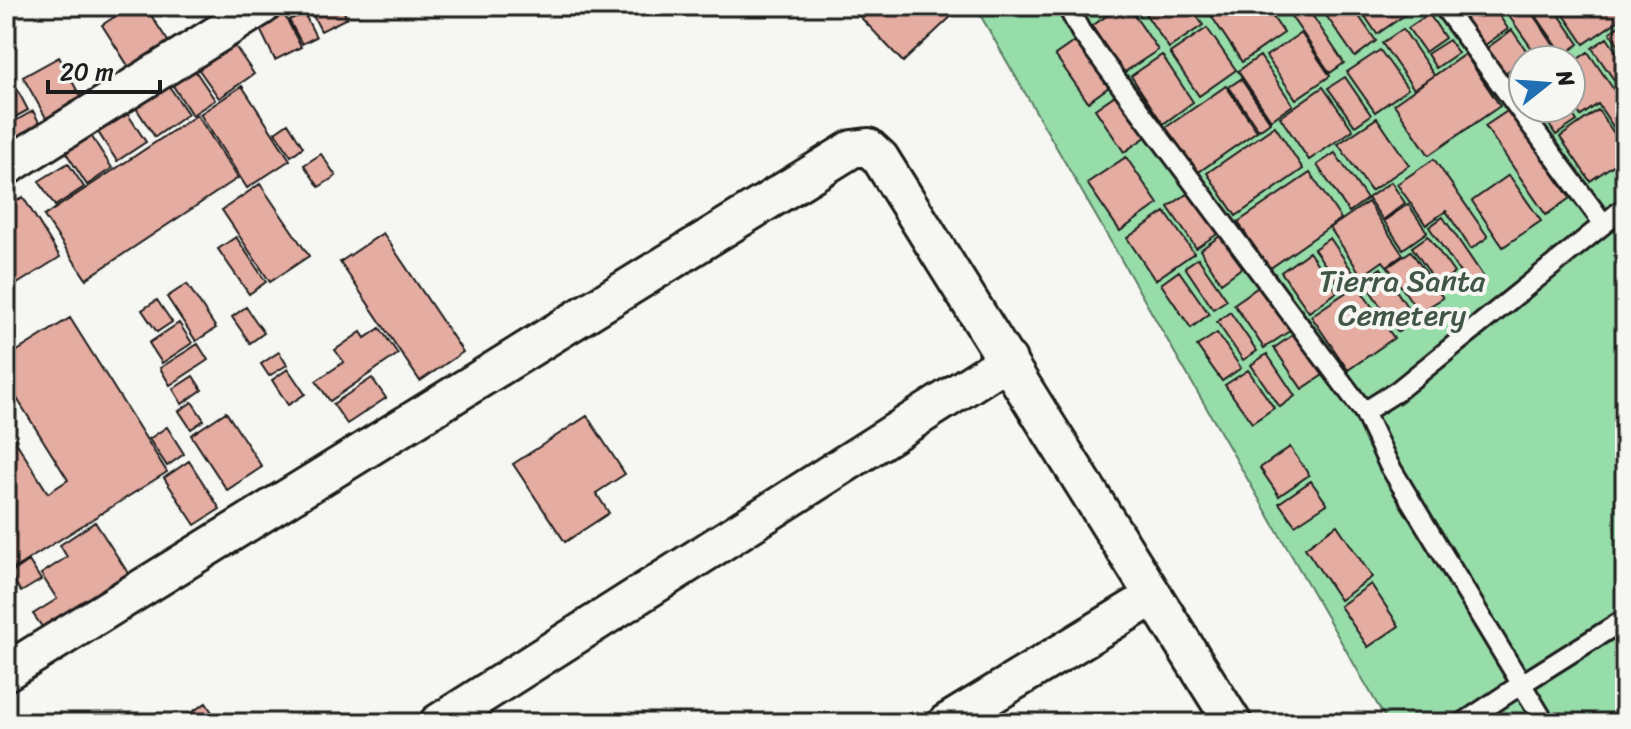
<svg xmlns="http://www.w3.org/2000/svg" width="1631" height="729" font-family="Sriracha,sans-serif">
<style>
.green{fill:#97ddaa;stroke:#5a7c63;stroke-width:2;fill-rule:evenodd}
.building{fill:#e5aca1;stroke:#1c1c1c;stroke-width:2}
.lines{fill:none;stroke-linecap:round;stroke-linejoin:round}
.service-casing{stroke:#1c1c1c;stroke-width:24}
.minor-casing{stroke:#1c1c1c;stroke-width:42}
.service{stroke:#f6f6f2;stroke-width:18}
.minor{stroke:#f6f6f2;stroke-width:36}
.labels{text-anchor:middle;dominant-baseline:central;stroke-width:8;stroke-linejoin:round;paint-order:stroke}
.park-label{font-size:30px;fill:#415647;stroke:#f6f6f2}
</style>
<rect width="100%" height="100%" fill="#f6f6f2"/>
<filter id="ink" filterUnits="userSpaceOnUse"><feTurbulence type="fractalNoise" baseFrequency=".0125" numOctaves="2"/><feDisplacementMap in="SourceGraphic" scale="16" xChannelSelector="R" yChannelSelector="G"/><feConvolveMatrix kernelMatrix="1 2 1 2 8 2 1 2 1" color-interpolation-filters="sRGB"/></filter>
<g filter="url(#ink)">
<!-- green -->
<path class="green" d="M 975,6 L 1625,6 L 1625,723 L 1388,723 ZM 1523,60 L 1571,60 L 1571,108 L 1523,108 Z"/>
<!-- building -->
<path class="building" d="M 131,6 L 145,6 L 173,49 L 134,75 L 102,25 Z
M 280,6 L 301,47 L 275,60 L 255,19 Z
M 308,6 L 341,6 L 347,18 L 321,31 Z
M 850,6 L 950,6 L 956,12 L 903,62 Z
M 1121,6 L 1128,6 L 1158,50 L 1123,73 L 1092,26 Z
M 1140,6 L 1190,6 L 1203,25 L 1169,48 Z
M 1200,6 L 1222,6 L 1207,16 Z
M 1227,6 L 1265,6 L 1284,33 L 1242,62 L 1212,17 Z
M 1284,6 L 1306,6 L 1344,63 L 1330,73 Z
M 1330,6 L 1352,6 L 1376,41 L 1355,57 L 1323,11 Z
M 1358,6 L 1418,6 L 1377,34 Z
M 1453,6 L 1493,6 L 1508,29 L 1482,47 Z
M 1502,6 L 1527,6 L 1561,56 L 1556,60 L 1540,60 Z
M 1531,6 L 1553,6 L 1579,44 L 1563,55 L 1530,7 Z
M 1558,6 L 1613,6 L 1622,18 L 1584,44 Z
M 304,13 L 316,37 L 302,44 L 289,20 Z
M 1429,14 L 1445,38 L 1425,52 L 1408,28 Z
M 1625,22 L 1625,55 L 1610,32 Z
M 1207,28 L 1236,70 L 1199,96 L 1170,53 Z
M 1403,29 L 1434,75 L 1414,89 L 1382,43 Z
M 1512,30 L 1530,56 L 1505,73 L 1487,48 Z
M 1301,33 L 1330,76 L 1296,99 L 1266,56 Z
M 1081,37 L 1113,84 L 1088,102 L 1055,55 Z
M 1607,38 L 1625,64 L 1625,82 L 1619,87 L 1592,48 Z
M 1449,40 L 1458,53 L 1436,68 L 1427,54 Z
M 233,43 L 254,74 L 219,98 L 197,67 Z
M 1380,50 L 1408,89 L 1375,112 L 1347,72 Z
M 1588,52 L 1625,106 L 1625,134 L 1620,137 L 1598,104 L 1581,116 L 1571,102 L 1571,64 Z
M 1465,54 L 1500,106 L 1429,155 L 1394,104 Z
M 1162,55 L 1193,102 L 1163,124 L 1131,76 Z
M 1260,56 L 1293,105 L 1271,120 L 1238,71 Z
M 59,57 L 85,105 L 50,125 L 23,77 Z
M 192,66 L 215,100 L 192,115 L 170,81 Z
M 1345,77 L 1371,115 L 1355,126 L 1328,88 Z
M 1241,79 L 1270,122 L 1259,130 L 1229,87 Z
M 169,86 L 188,114 L 155,137 L 136,108 Z
M 242,86 L 290,160 L 247,188 L 200,114 Z
M 1226,86 L 1257,131 L 1193,176 L 1162,130 Z
M 1323,87 L 1353,130 L 1309,160 L 1280,117 Z
M 17,89 L 28,110 L 6,122 L 6,95 Z
M 1121,91 L 1150,134 L 1124,152 L 1095,109 Z
M 123,107 L 146,142 L 117,161 L 94,126 Z
M 1557,108 L 1568,108 L 1577,121 L 1556,135 L 1544,117 Z
M 1509,110 L 1570,198 L 1546,215 L 1485,126 Z
M 1598,110 L 1625,149 L 1625,157 L 1590,181 L 1560,137 Z
M 33,111 L 45,133 L 22,146 L 10,124 Z
M 197,115 L 238,178 L 86,279 L 44,216 Z
M 1377,118 L 1409,165 L 1371,191 L 1338,144 Z
M 288,123 L 303,147 L 291,156 L 275,132 Z
M 1275,126 L 1303,169 L 1236,216 L 1207,173 Z
M 88,131 L 112,168 L 87,185 L 63,148 Z
M 1335,153 L 1367,199 L 1349,212 L 1317,165 Z
M 321,154 L 336,176 L 319,187 L 304,165 Z
M 1126,157 L 1158,204 L 1120,231 L 1087,183 Z
M 1434,159 L 1488,237 L 1471,249 L 1446,211 L 1426,225 L 1397,184 Z
M 68,163 L 84,187 L 55,206 L 39,181 Z
M 1310,173 L 1341,219 L 1269,269 L 1238,222 Z
M 1509,175 L 1541,221 L 1503,247 L 1472,201 Z
M 1391,182 L 1405,203 L 1383,220 L 1368,198 Z
M 260,184 L 309,256 L 270,282 L 222,210 Z
M 1197,187 L 1225,229 L 1196,248 L 1168,207 Z
M 23,197 L 60,257 L 6,291 L 6,208 Z
M 1368,202 L 1403,255 L 1387,266 L 1383,261 L 1362,276 L 1330,228 Z
M 1408,204 L 1427,232 L 1403,249 L 1384,221 Z
M 1165,212 L 1194,253 L 1155,280 L 1127,238 Z
M 1443,217 L 1483,276 L 1469,286 L 1429,227 Z
M 1226,232 L 1247,264 L 1221,283 L 1200,250 Z
M 383,233 L 463,352 L 420,381 L 340,262 Z
M 1428,236 L 1454,273 L 1437,284 L 1412,247 Z
M 236,237 L 266,282 L 249,294 L 218,249 Z
M 1330,238 L 1357,278 L 1342,289 L 1314,249 Z
M 1411,251 L 1443,298 L 1419,313 L 1388,267 Z
M 1309,252 L 1337,292 L 1309,312 L 1281,272 Z
M 1198,258 L 1227,300 L 1213,309 L 1185,267 Z
M 1381,268 L 1416,320 L 1398,332 L 1363,280 Z
M 1179,271 L 1209,314 L 1191,328 L 1161,284 Z
M 1267,281 L 1297,326 L 1264,348 L 1234,304 Z
M 187,284 L 216,328 L 196,341 L 167,297 Z
M 1357,285 L 1394,338 L 1348,370 L 1311,316 Z
M 157,300 L 172,322 L 157,332 L 142,310 Z
M 246,307 L 264,333 L 250,343 L 232,317 Z
M 1230,312 L 1257,351 L 1243,360 L 1217,322 Z
M 70,318 L 167,472 L 7,573 L 6,426 L 48,493 L 68,480 L 6,381 L 6,358 Z
M 179,323 L 192,343 L 162,363 L 149,343 Z
M 380,328 L 398,354 L 330,401 L 316,381 L 344,362 L 335,350 L 361,332 L 365,338 Z
M 1300,330 L 1329,371 L 1302,389 L 1274,348 Z
M 1217,333 L 1241,368 L 1222,381 L 1197,346 Z
M 198,344 L 208,360 L 170,385 L 160,368 Z
M 279,352 L 287,365 L 269,376 L 261,364 Z
M 1267,354 L 1295,396 L 1280,407 L 1251,365 Z
M 288,369 L 305,394 L 288,405 L 272,380 Z
M 1248,370 L 1274,408 L 1252,423 L 1225,385 Z
M 193,376 L 202,390 L 182,404 L 173,389 Z
M 372,378 L 386,398 L 347,424 L 333,404 Z
M 192,402 L 204,420 L 191,429 L 179,411 Z
M 226,412 L 262,467 L 227,490 L 191,435 Z
M 587,416 L 625,474 L 596,493 L 609,513 L 565,542 L 513,464 Z
M 167,427 L 184,454 L 167,466 L 149,439 Z
M 1290,447 L 1309,475 L 1279,496 L 1260,468 Z
M 189,461 L 220,509 L 195,525 L 164,478 Z
M 1311,481 L 1327,504 L 1295,525 L 1279,503 Z
M 95,522 L 128,573 L 43,628 L 33,614 L 57,599 L 41,574 L 67,557 L 60,545 Z
M 1337,525 L 1372,577 L 1340,600 L 1305,548 Z
M 29,561 L 41,580 L 21,592 L 10,574 Z
M 1371,584 L 1399,626 L 1368,647 L 1340,606 Z
M 6,702 L 20,723 L 6,723 Z
M 206,703 L 219,723 L 175,723 Z"/>
<g class="lines">
<!-- service casing -->
<g class="service-casing">
<path id="service" d="M 1067,6 L 1081,32 L 1364,412
M 1443,6 L 1603,223
M 1463,723 L 1520,685 L 1625,619
M 1545,723 L 1389,465 L 1364,412 L 1396,392 L 1625,207"/>
</g>
<!-- minor casing -->
<g class="minor-casing">
<path id="minor" d="M 6,167 L 262,6
M 6,672 L 852,149 L 868,147 L 880,158 L 1233,723
M 438,723 L 1008,360
M 946,723 L 1154,596"/>
</g>
<!-- service -->
<use href="#service" class="service"/>
<!-- minor -->
<use href="#minor" class="minor"/>
</g>
</g>
<g class="labels">
<!-- park labels -->
<g class="park-label">
<text x="1402" y="281">Tierra Santa<tspan x="1402" dy="34">Cemetery</tspan></text>
</g>
</g>
<!-- margin -->
<rect width="1631" height="729" fill="none" stroke="#f6f6f2" stroke-width="32"/>
<rect x="16" y="16" width="1599" height="697" fill="none" stroke="#1c1c1c" stroke-width="3" filter="url(#ink)"/>
<!-- north arrow -->
<g transform="translate(1547 84) rotate(73)"><circle r="38" fill="#f6f6f2" stroke="#9f9f9c" stroke-width="2"/>
<path d="M0-6L14 30L0 20L-14 30Z" fill="#1f6fb2"/>
<text y="-12" font-size="22" font-weight="bold" text-anchor="middle" fill="#1c1c1c">N</text>
</g>
<!-- scale -->
<path d="M48 80v12h112v-12" fill="none" stroke="#1c1c1c" stroke-width="4"/>
<text x="60" y="80" font-size="24" fill="#1c1c1c" stroke="#f6f6f2" stroke-width="6" paint-order="stroke">20 m</text>
</svg>
